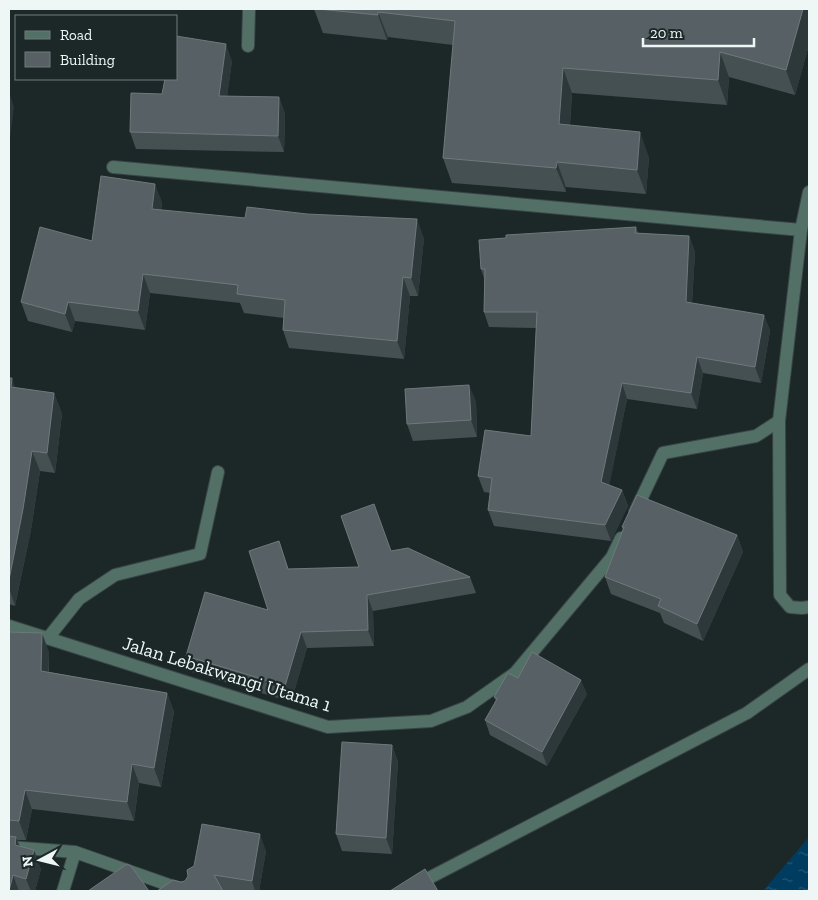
<svg xmlns="http://www.w3.org/2000/svg" width="818" height="900" font-family="'Zilla Slab',serif">
<style>
.water{fill:url(#water-ripples)}
.lines{fill:none;stroke-linecap:round;stroke-linejoin:round}
.minor-casing{stroke:#3a4545;stroke-width:14}
.minor{stroke:#527066;stroke-width:12}
.wall{fill:#455053}
.shaded-wall{fill:#2d383b}
.building{fill:#576165;stroke:#6f797c}
.labels{text-anchor:middle;dominant-baseline:central;stroke-width:4.5;stroke-linejoin:round;paint-order:stroke}
.street-label{font-size:19px;fill:#eff6f6;stroke:#1c2828}
</style>
<defs>
<pattern id="water-ripples" width="26" height="14" patternUnits="userSpaceOnUse" patternTransform="scale(1.25)"><rect width="26" height="14" fill="#003b60"/><path d="M2 4q2-2 4 0t4 0M15 11q2-2 4 0t4 0" fill="none" stroke="#265877"/></pattern>
</defs>
<rect width="100%" height="100%" fill="#1c2828"/>
<!-- water -->
<path class="water" d="M 809,837 L 809,891 L 763,891 Z"/>
<g class="lines">
<!-- minor casing -->
<g class="minor-casing">
<path id="minor" d="M 248,46 L 249,9
M 113,167 L 801,230
M 779,421 L 780,595 L 790,607 L 802,608 L 809,607
M 635,512 L 663,453 L 756,436 L 779,421 L 801,230 L 809,192
M 9,626 L 328,727 L 431,721 L 467,707 L 515,673 L 612,557 L 621,538
M 48,638 L 79,599 L 115,575 L 200,554 L 218,472
M 9,847 L 75,852 L 186,891
M 63,891 L 75,852
M 404,891 L 747,713 L 809,669"/>
</g>
<!-- minor -->
<use href="#minor" class="minor"/>
</g>
<!-- wall -->
<path class="wall" d="M 314,9 L 809,9 L 809,45 L 795,95 L 729,77 L 727,105 L 572,93 L 570,125 L 649,157 L 646,194 L 566,187 L 566,192 L 452,183 L 443,158 L 453,45 L 388,37 L 387,40 L 323,33 Z
M 232,61 L 227,96 L 279,97 L 285,114 L 284,152 L 136,149 L 130,132 L 162,94 Z
M 162,202 L 161,210 L 424,238 L 418,296 L 410,296 L 404,359 L 289,348 L 283,330 L 284,318 L 244,313 L 240,303 L 150,293 L 145,330 L 75,321 L 72,332 L 28,321 L 21,302 L 92,241 Z
M 636,227 L 638,233 L 689,236 L 695,252 L 692,303 L 764,315 L 770,331 L 761,383 L 703,373 L 697,409 L 627,399 L 609,485 L 622,490 L 628,506 L 611,541 L 494,526 L 488,510 L 490,493 L 484,492 L 478,476 L 531,436 L 536,328 L 489,327 L 484,312 L 484,278 L 481,269 L 506,238 Z
M 9,378 L 15,388 L 54,393 L 62,414 L 55,473 L 40,471 L 31,530 L 15,606 L 9,604 Z
M 476,401 L 477,437 L 413,441 L 407,424 Z
M 622,527 L 737,535 L 743,552 L 703,641 L 664,623 L 660,613 L 611,594 L 605,577 L 623,530 Z
M 279,541 L 288,569 L 359,567 L 391,551 L 470,577 L 476,593 L 373,611 L 374,646 L 307,648 L 291,702 L 192,672 L 186,656 L 268,610 Z
M 9,632 L 49,652 L 49,672 L 167,693 L 174,712 L 161,787 L 139,783 L 134,821 L 32,809 L 26,840 L 17,840 L 20,846 L 41,869 L 35,891 L 9,891 Z
M 518,678 L 587,694 L 547,766 L 490,735 L 485,720 L 496,701 L 494,697 Z
M 392,745 L 398,762 L 392,854 L 342,851 L 336,834 Z
M 266,851 L 259,891 L 157,891 L 185,881 Z"/>
<!-- shaded-wall -->
<path class="shaded-wall" d="M 803,9 L 809,9 L 809,45 L 795,95 L 786,70 Z
M 378,12 L 388,37 L 387,40 L 378,15 Z
M 226,44 L 232,61 L 225,112 L 219,96 Z
M 720,52 L 729,77 L 727,105 L 718,80 Z
M 563,68 L 572,93 L 568,149 L 559,124 Z
M 9,92 L 14,107 L 9,146 Z
M 279,97 L 285,114 L 284,152 L 278,136 Z
M 640,132 L 649,157 L 646,194 L 637,170 Z
M 557,162 L 566,187 L 566,192 L 556,168 Z
M 155,184 L 162,202 L 159,228 L 152,209 Z
M 417,219 L 424,238 L 418,296 L 411,278 Z
M 689,236 L 695,252 L 691,318 L 686,302 Z
M 143,274 L 150,293 L 145,330 L 138,311 Z
M 403,277 L 410,296 L 404,359 L 397,341 Z
M 68,302 L 75,321 L 72,332 L 65,314 Z
M 764,315 L 770,331 L 761,383 L 755,367 Z
M 697,357 L 703,373 L 697,409 L 691,393 Z
M 12,378 L 19,399 L 11,387 Z
M 622,383 L 627,399 L 607,497 L 601,482 Z
M 469,385 L 476,401 L 477,437 L 471,420 Z
M 54,393 L 62,414 L 55,473 L 47,453 Z
M 32,451 L 40,471 L 31,530 L 15,606 L 9,588 L 9,580 Z
M 622,490 L 628,506 L 611,541 L 605,525 Z
M 737,535 L 743,552 L 703,641 L 697,624 Z
M 367,595 L 373,611 L 374,646 L 368,630 Z
M 301,632 L 307,648 L 291,702 L 285,686 Z
M 42,633 L 49,652 L 48,690 L 41,671 Z
M 581,680 L 587,694 L 547,766 L 542,752 Z
M 167,693 L 174,712 L 161,787 L 154,768 Z
M 392,745 L 398,762 L 392,854 L 386,838 Z
M 132,764 L 139,783 L 134,821 L 127,802 Z
M 25,790 L 32,809 L 26,840 L 19,821 Z
M 260,834 L 266,851 L 259,891 L 255,891 L 252,881 Z
M 16,837 L 23,856 L 15,845 Z
M 34,850 L 41,869 L 35,891 L 31,891 L 26,879 Z
M 13,875 L 19,891 L 9,891 Z"/>
<!-- building -->
<path class="building" d="M 318,9 L 803,9 L 786,70 L 720,52 L 718,80 L 563,68 L 559,124 L 640,132 L 637,170 L 557,162 L 556,168 L 443,158 L 455,21 L 378,12 L 378,15 Z
M 176,36 L 226,44 L 219,96 L 279,97 L 278,136 L 130,132 L 131,93 L 162,94 L 165,79 L 176,79 Z
M 101,176 L 155,184 L 152,209 L 245,218 L 247,207 L 307,214 L 417,219 L 411,278 L 403,277 L 397,341 L 283,330 L 285,300 L 237,294 L 238,285 L 143,274 L 138,311 L 68,302 L 65,314 L 21,302 L 40,227 L 92,241 Z
M 636,227 L 635,233 L 689,236 L 686,302 L 764,315 L 755,367 L 697,357 L 691,393 L 622,383 L 601,482 L 622,490 L 605,525 L 488,510 L 492,478 L 478,476 L 485,430 L 531,436 L 537,312 L 484,312 L 485,269 L 481,269 L 479,240 L 506,238 L 506,235 Z
M 9,378 L 12,378 L 11,387 L 54,393 L 47,453 L 32,451 L 23,509 L 9,580 Z
M 469,385 L 471,420 L 407,424 L 405,389 Z
M 637,495 L 737,535 L 697,624 L 658,606 L 661,599 L 605,577 L 624,527 L 622,527 Z
M 374,504 L 391,551 L 408,548 L 470,577 L 367,595 L 368,630 L 301,632 L 285,686 L 186,656 L 205,592 L 268,610 L 249,551 L 279,541 L 288,569 L 359,567 L 341,516 Z
M 9,632 L 42,633 L 41,671 L 167,693 L 154,768 L 132,764 L 127,802 L 25,790 L 19,821 L 9,820 Z
M 532,652 L 581,680 L 542,752 L 485,720 L 497,699 L 494,697 L 508,673 L 518,678 Z
M 342,742 L 392,745 L 386,838 L 336,834 Z
M 202,824 L 260,834 L 252,881 L 214,875 L 223,891 L 157,891 L 173,880 L 181,882 L 185,881 L 188,876 L 187,870 L 194,866 Z
M 9,836 L 16,837 L 15,845 L 34,850 L 26,879 L 13,875 L 9,891 Z
M 127,864 L 131,866 L 149,891 L 88,891 Z
M 425,869 L 438,891 L 390,891 Z"/>
<g class="labels">
<!-- street labels -->
<g class="street-label">
<text transform="translate(227 674) rotate(17)">Jalan Lebakwangi Utama 1</text>
</g>
</g>
<!-- border -->
<rect width="818" height="900" fill="none" stroke="#eff6f6" stroke-width="20"/>
<!-- legend -->
<rect x="15" y="15" width="162" height="65" fill="#1c2828" stroke="#707a7a"/>
<rect x="25" y="31" width="25" height="8" fill="#527066" stroke="#707a7a"/>
<text x="60" y="40" font-size="15" fill="#eff6f6">Road</text>
<rect x="25" y="52" width="25" height="15" fill="#576165" stroke="#707a7a"/>
<text x="60" y="65" font-size="15" fill="#eff6f6">Building</text>
<!-- north arrow -->
<g transform="translate(40 860) rotate(263)" stroke="#1c2828" stroke-width="4" paint-order="stroke">
<path d="M0-4L9 19L0 12L-9 19Z" fill="#eff6f6"/>
<text y="-8" font-size="14" font-weight="bold" text-anchor="middle" fill="#eff6f6">N</text>
</g>
<!-- scale -->
<path d="M643 38v8h111v-8" fill="none" stroke="#eff6f6" stroke-width="2.5"/>
<text x="650" y="38" font-size="15" fill="#eff6f6" stroke="#1c2828" stroke-width="4" paint-order="stroke">20 m</text>
</svg>
